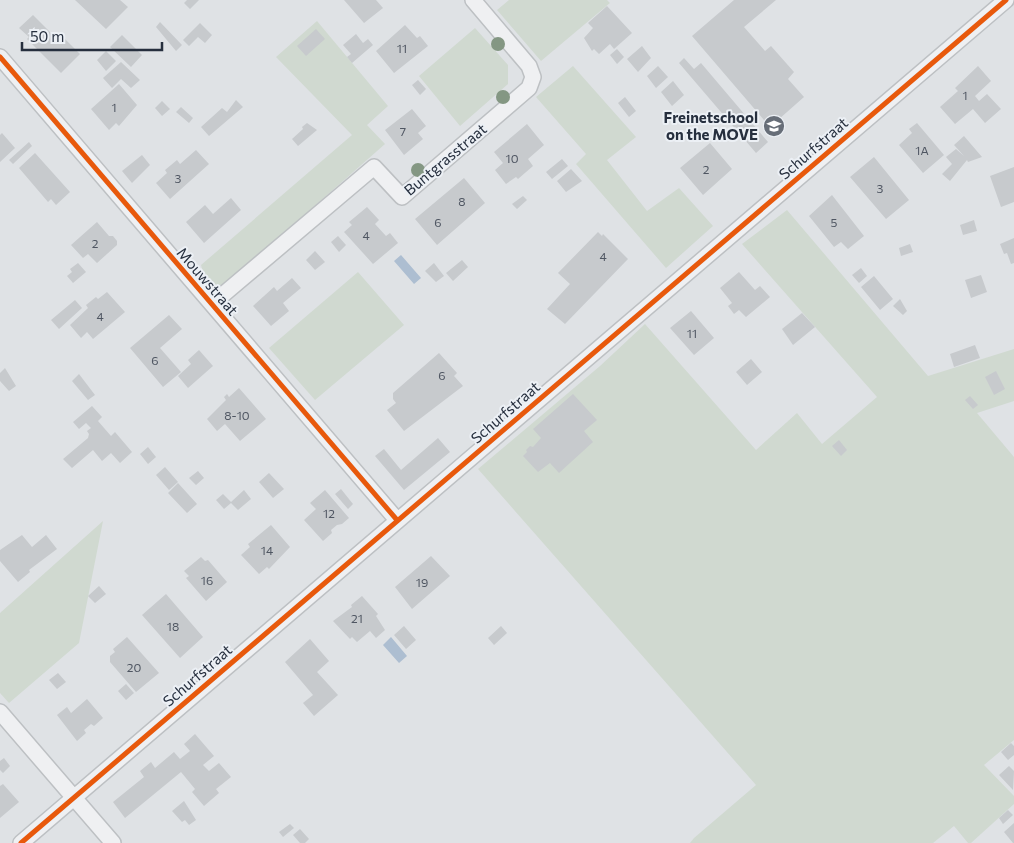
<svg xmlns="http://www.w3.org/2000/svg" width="1014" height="843" font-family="Commissioner,sans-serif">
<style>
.green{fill:#d0d9d0}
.water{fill:#adbed1}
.building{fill:#c7cacd}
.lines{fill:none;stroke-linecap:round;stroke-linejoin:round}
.street-casing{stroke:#bdc0c3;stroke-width:18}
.street{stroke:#eff0f2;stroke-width:15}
.cycleway-casing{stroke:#ecf0f5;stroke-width:8}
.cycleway{stroke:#e8590c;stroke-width:5}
.tree{fill:#849783}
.labels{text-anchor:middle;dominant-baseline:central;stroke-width:4;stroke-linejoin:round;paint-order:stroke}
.number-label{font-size:12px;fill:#4f5662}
.poi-label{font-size:15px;font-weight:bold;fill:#262f3e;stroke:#ecf0f5;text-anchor:end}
.street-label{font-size:15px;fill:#262f3e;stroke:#ecf0f5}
</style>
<rect width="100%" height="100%" fill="#dfe2e5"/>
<!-- green -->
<path class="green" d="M 509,0 L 607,0 L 610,3 L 541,61 L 497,10 Z
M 317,21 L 388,106 L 367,125 L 385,144 L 225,285 L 214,285 L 205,280 L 201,265 L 352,135 L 276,57 Z
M 475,28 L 508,65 L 508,84 L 460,126 L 419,76 Z
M 573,66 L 636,137 L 607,160 L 647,211 L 679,188 L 713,226 L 666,268 L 576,164 L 586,154 L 536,97 Z
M 787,210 L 928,376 L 1014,349 L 1014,401 L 977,413 L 1014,457 L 1014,740 L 984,765 L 1014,796 L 1014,804 L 971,843 L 968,843 L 954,826 L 933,843 L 690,843 L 694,838 L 756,785 L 478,469 L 600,366 L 645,324 L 756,450 L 797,413 L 822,444 L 877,397 L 742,244 Z
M 358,272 L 404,325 L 315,400 L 269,348 Z
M 103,521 L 79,643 L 9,703 L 0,693 L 0,613 Z"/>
<!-- water -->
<path class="water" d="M 401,255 L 421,278 L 414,284 L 394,261 Z
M 391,637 L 407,656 L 399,663 L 383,645 Z"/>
<!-- building -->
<path class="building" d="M 75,0 L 120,0 L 128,7 L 106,29 Z
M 187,0 L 199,0 L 190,9 L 184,3 Z
M 344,0 L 376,0 L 383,8 L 364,23 Z
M 734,0 L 776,0 L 744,27 L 765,51 L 771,46 L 794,72 L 788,79 L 804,97 L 770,127 L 692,36 Z
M 607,6 L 632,33 L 614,49 L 610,44 L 599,54 L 594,49 L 592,51 L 584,38 L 593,28 L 588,23 Z
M 33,15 L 61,43 L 65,39 L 80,54 L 61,73 L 27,39 L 29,37 L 19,28 Z
M 160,22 L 182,45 L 176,51 L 156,27 Z
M 200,23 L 212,35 L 205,43 L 198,37 L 189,46 L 183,40 Z
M 405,25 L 417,38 L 420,36 L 428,46 L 394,73 L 376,51 Z
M 316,29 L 325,39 L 306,56 L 297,46 Z
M 356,34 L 363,43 L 368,39 L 373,45 L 352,63 L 347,57 L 351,54 L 343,45 Z
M 122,35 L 142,55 L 131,67 L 110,47 Z
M 642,46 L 651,58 L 638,72 L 627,59 Z
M 617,49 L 624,57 L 617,64 L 610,55 Z
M 106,51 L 116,61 L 106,71 L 97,60 Z
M 684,58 L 694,69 L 701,63 L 768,142 L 756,153 L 679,63 Z
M 121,62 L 140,80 L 131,88 L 121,79 L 112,88 L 103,78 Z
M 658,66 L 668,77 L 656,88 L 647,76 Z
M 978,66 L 991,81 L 975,96 L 979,101 L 987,94 L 1001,109 L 985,123 L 973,109 L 955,124 L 940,107 L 958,91 L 955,88 Z
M 418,80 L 426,89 L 420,95 L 412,85 Z
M 673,81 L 684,95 L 672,106 L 661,92 Z
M 119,84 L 137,105 L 119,126 L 116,123 L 109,130 L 91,109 Z
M 625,97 L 636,111 L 629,117 L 618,103 Z
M 236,100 L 243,107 L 209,136 L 201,127 L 222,108 L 227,112 Z
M 162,101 L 170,109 L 162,116 L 155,108 Z
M 181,107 L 193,118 L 189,123 L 176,112 Z
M 412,109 L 426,126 L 418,133 L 423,139 L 404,155 L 385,130 Z
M 307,123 L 317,130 L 298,146 L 292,139 L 303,129 L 302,127 Z
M 917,123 L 944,155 L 923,173 L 899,145 L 912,133 L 909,129 Z
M 527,124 L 544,145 L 528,159 L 533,166 L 518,179 L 516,177 L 506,184 L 495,170 L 503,163 L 494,152 Z
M 2,133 L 15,148 L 0,162 L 0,135 Z
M 964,136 L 982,157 L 968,162 L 967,160 L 950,181 L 942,174 L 952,164 L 946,157 L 956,149 L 964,156 L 954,145 Z
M 29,142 L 32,146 L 13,164 L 9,160 Z
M 710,143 L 732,169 L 703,195 L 680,168 Z
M 196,150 L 209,164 L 170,199 L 156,183 L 167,173 L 165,170 L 177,160 L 180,164 Z
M 35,153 L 70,192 L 56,205 L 51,199 L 48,202 L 19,168 Z
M 142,155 L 150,165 L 132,183 L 122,171 Z
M 874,157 L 909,200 L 886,219 L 850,177 Z
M 562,159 L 568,166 L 552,179 L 546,172 Z
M 1014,167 L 1014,202 L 1001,207 L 990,176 Z
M 571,169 L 582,181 L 566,192 L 557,181 Z
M 464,178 L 485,203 L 437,245 L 415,219 Z
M 832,195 L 864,236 L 848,249 L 841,242 L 834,247 L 809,216 Z
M 523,196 L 527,200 L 517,209 L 512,204 Z
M 231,198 L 241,210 L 204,243 L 186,222 L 205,205 L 213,214 Z
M 367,207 L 379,220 L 375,224 L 386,236 L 390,233 L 398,243 L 373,264 L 344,232 L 352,225 L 349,222 Z
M 974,220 L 977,231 L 963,235 L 960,225 Z
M 97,222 L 109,236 L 113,236 L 117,241 L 117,245 L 97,263 L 88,254 L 83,258 L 71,245 Z
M 598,232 L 602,236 L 603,234 L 628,259 L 565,324 L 547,309 L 570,284 L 558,273 Z
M 338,236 L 346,245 L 339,252 L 331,242 Z
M 1014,238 L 1014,263 L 1011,264 L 1007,253 L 1004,254 L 1000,244 Z
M 910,244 L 913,252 L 901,256 L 899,248 Z
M 315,251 L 325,262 L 315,270 L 306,260 Z
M 462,260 L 468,267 L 453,281 L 446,273 Z
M 78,263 L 86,272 L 73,283 L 67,276 L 72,272 L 70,269 Z
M 434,263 L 444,276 L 436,282 L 425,271 Z
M 861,268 L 867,276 L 859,283 L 852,275 Z
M 739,272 L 755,290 L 760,286 L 770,297 L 746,317 L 739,310 L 734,314 L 728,306 L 732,303 L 720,288 Z
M 981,275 L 987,292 L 971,298 L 965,280 Z
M 874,276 L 893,299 L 880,310 L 861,287 Z
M 292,278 L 301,288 L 283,303 L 289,311 L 271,326 L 253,306 L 274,287 L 277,291 Z
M 107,292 L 125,312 L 93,339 L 87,332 L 81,338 L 70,325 L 88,308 L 86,305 L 96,297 L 98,299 Z
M 900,299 L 907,311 L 903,315 L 893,306 Z
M 75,300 L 82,308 L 59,329 L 51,320 Z
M 691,311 L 714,338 L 694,355 L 670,328 Z
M 802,313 L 815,327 L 793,345 L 782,329 Z
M 169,315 L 182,329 L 160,348 L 181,372 L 163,387 L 130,348 Z
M 975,345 L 980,358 L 954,367 L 950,354 Z
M 199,350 L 213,366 L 188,388 L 178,376 L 191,364 L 188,360 Z
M 439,353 L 457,373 L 454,376 L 463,386 L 404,431 L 387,410 L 396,403 L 393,399 L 393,393 Z
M 751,359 L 762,372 L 747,385 L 736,372 Z
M 5,368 L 16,386 L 9,391 L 0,381 L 0,373 Z
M 996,371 L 1005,389 L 994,395 L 985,377 Z
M 79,374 L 95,395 L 88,400 L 72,381 Z
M 239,388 L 266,419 L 240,441 L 225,424 L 217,431 L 207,419 L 226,400 L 224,397 L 227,394 L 229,397 Z
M 573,394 L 597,420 L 584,431 L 593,442 L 559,473 L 550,463 L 538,472 L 523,456 L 527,452 L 526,450 L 530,446 L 533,447 L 541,438 L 533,429 Z
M 970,396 L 978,405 L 973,409 L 965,400 Z
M 92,406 L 102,417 L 98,421 L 111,436 L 115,432 L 132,452 L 120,463 L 111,453 L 102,461 L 93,450 L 72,468 L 63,459 L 88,438 L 89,434 L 87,431 L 91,428 L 86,423 L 79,429 L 73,422 Z
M 438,438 L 450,452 L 404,490 L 375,456 L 384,449 L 401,470 Z
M 839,440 L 847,450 L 841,456 L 832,446 Z
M 148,447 L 156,457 L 148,464 L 140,454 Z
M 165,467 L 178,482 L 169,490 L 156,475 Z
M 198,471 L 204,478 L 196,485 L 189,478 Z
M 269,473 L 284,489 L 273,498 L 259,482 Z
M 178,483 L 197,504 L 187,513 L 168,493 Z
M 341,489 L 353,504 L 348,509 L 335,494 Z
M 244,490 L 251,499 L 238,510 L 231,503 L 224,509 L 216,500 L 223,494 L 231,502 Z
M 325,490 L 349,518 L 342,524 L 337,525 L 331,530 L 332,533 L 323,541 L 304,520 L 316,509 L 310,503 Z
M 271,525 L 290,547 L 269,569 L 267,567 L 259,574 L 241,555 L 250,547 L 248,544 Z
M 22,535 L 32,547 L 46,535 L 57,549 L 29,570 L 30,572 L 18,582 L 0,561 L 0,550 Z
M 431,556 L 450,576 L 412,609 L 395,587 Z
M 201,557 L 205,561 L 208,560 L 227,582 L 206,601 L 186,578 L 189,576 L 184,571 Z
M 99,586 L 106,594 L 95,603 L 88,596 Z
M 166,594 L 203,637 L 180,658 L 142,615 Z
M 362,596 L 378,614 L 376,616 L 385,630 L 376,638 L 370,631 L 357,642 L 352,637 L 350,639 L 333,621 L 352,607 L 351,605 Z
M 404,626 L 416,640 L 406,649 L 394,635 Z
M 501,626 L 507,633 L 494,645 L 488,638 Z
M 127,637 L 159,673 L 136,692 L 110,662 L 110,656 L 115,652 L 113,649 Z
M 310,639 L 329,661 L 317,672 L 338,695 L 314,716 L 303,703 L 313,695 L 285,662 Z
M 58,673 L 66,682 L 57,689 L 49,680 Z
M 126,684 L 134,693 L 126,700 L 118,691 Z
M 87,699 L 103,718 L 94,726 L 91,724 L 84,730 L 86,733 L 77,741 L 57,715 L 67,707 L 71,713 Z
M 195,734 L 214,756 L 203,765 L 209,771 L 219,763 L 231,777 L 216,789 L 219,793 L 204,806 L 192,792 L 195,789 L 181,772 L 125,818 L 113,802 L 144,777 L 140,771 L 151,762 L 155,768 L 174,752 L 180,759 L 190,751 L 184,744 Z
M 1011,743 L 1014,746 L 1014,755 L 1008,760 L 1001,752 Z
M 4,758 L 10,766 L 3,773 L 0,770 L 0,761 Z
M 1009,766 L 1014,771 L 1013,790 L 999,775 Z
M 3,784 L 19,802 L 0,818 L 0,786 Z
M 184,801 L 196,820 L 189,825 L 185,820 L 182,822 L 172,811 Z
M 1008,810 L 1013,815 L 1003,824 L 999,818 Z
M 1014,823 L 1014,843 L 1013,843 L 1004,832 Z
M 290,824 L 294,828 L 283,837 L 279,832 Z
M 300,829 L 309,839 L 305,843 L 300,843 L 293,835 Z"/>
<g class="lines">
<!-- street casing -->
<g class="street-casing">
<path id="street" d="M 0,57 L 397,520
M 212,304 L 374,167 L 402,197 L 529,88 L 533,77 L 529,66 L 473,0
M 0,712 L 113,843
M 21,843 L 1006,0"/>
</g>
<!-- street -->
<use href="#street" class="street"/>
<!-- cycleway casing -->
<g class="cycleway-casing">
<path id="cycleway" d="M 0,57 L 397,520
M 21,843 L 1006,0"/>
</g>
<!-- cycleway -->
<use href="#cycleway" class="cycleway"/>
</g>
<!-- trees -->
<g class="tree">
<circle cx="498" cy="44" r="7"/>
<circle cx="503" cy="97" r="7"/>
<circle cx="418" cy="170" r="7"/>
</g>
<!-- icons -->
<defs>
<g id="school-disc" transform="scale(1.125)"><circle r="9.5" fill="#676e78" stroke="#ecf0f5"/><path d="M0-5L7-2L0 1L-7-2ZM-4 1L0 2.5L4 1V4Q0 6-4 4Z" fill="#fff"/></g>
</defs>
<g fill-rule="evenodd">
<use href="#school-disc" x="774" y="126"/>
</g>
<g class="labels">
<!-- number labels -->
<g class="number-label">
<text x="402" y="48">11</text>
<text x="965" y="95">1</text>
<text x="114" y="107">1</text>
<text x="403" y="131">7</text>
<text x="922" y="150">1A</text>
<text x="512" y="158">10</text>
<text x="706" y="169">2</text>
<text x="178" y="178">3</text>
<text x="880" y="188">3</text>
<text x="462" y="201">8</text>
<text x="438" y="222">6</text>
<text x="834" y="222">5</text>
<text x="366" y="235">4</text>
<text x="95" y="243">2</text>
<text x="603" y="256">4</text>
<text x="100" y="316">4</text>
<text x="692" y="333">11</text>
<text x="155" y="360">6</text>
<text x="442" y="375">6</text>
<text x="237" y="415">8-10</text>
<text x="329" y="513">12</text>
<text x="267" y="550">14</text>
<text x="207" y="580">16</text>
<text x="422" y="582">19</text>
<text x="357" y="618">21</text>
<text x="173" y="626">18</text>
<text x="134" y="667">20</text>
</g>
<!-- poi labels -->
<g class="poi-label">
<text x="758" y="117">Freinetschool<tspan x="758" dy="17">on the MOVE</tspan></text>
</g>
<!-- street labels -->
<g class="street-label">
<text transform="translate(813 148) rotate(-41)">Schurfstraat</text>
<text transform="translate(445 159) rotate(-40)">Buntgrasstraat</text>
<text transform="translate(208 281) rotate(49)">Mouwstraat</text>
<text transform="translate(505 412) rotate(-41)">Schurfstraat</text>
<text transform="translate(197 675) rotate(-41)">Schurfstraat</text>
</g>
</g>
<!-- scale -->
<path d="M22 42v8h140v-8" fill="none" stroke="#262f3e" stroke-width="2.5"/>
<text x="30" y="42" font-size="15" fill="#262f3e" stroke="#ecf0f5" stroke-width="4" paint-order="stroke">50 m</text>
</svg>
